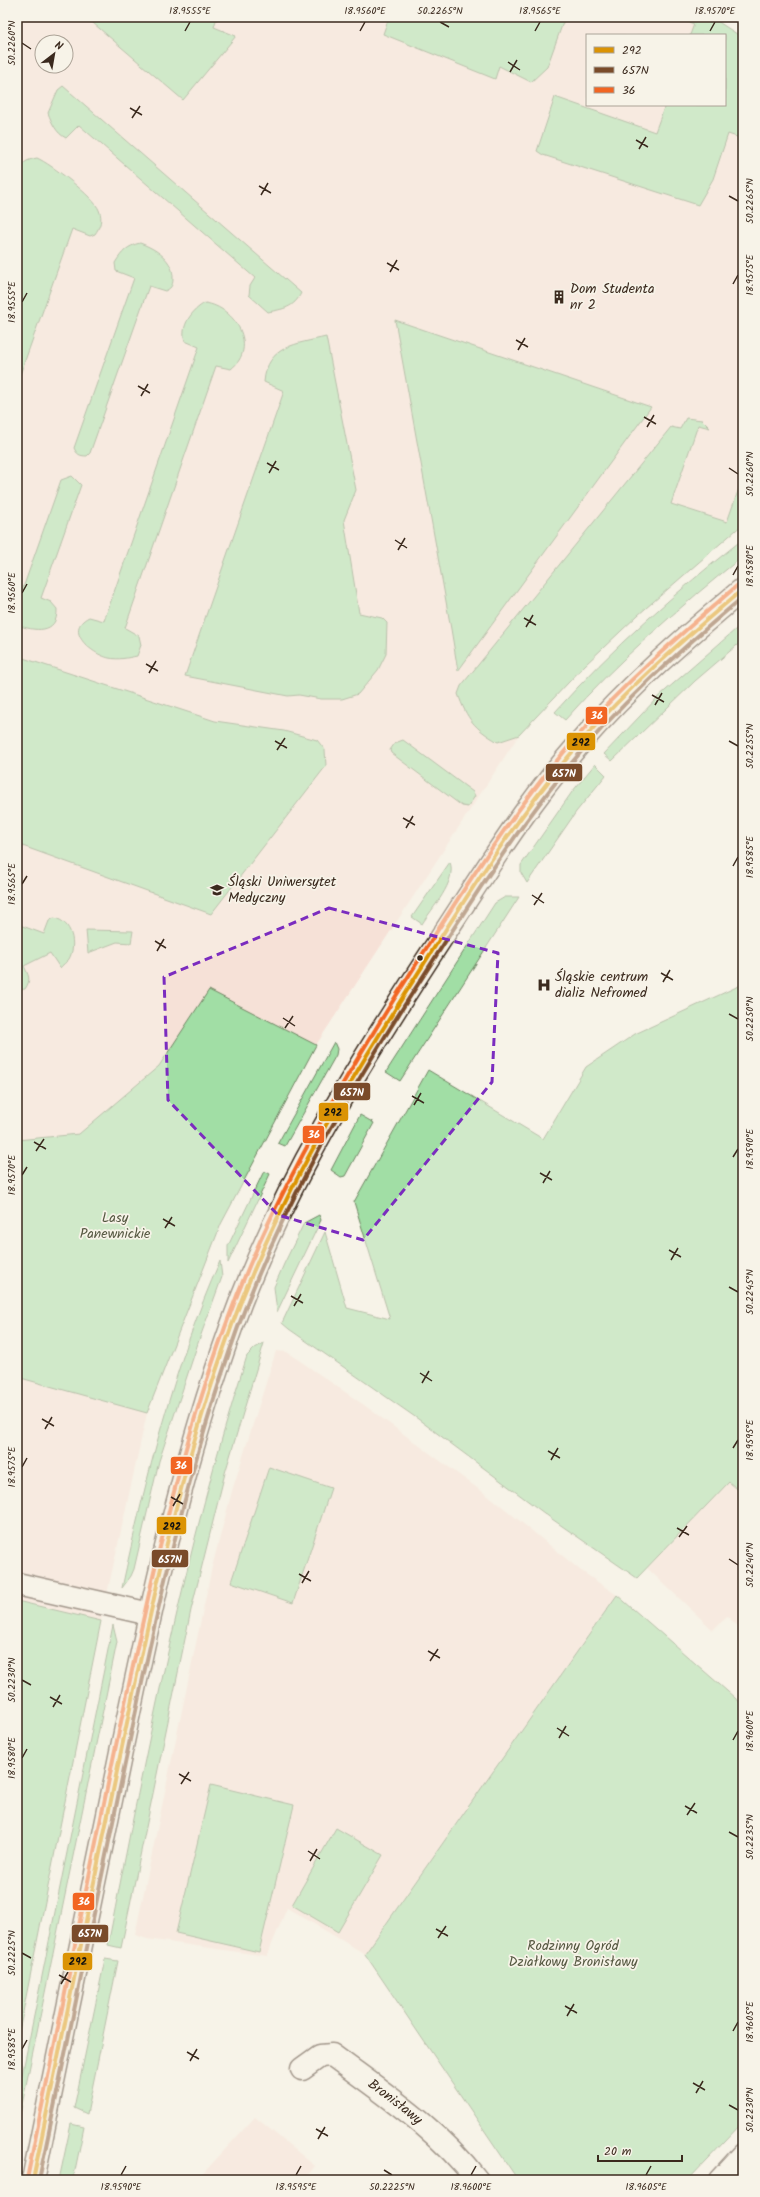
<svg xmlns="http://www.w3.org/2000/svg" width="760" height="2197" font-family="Kalam,sans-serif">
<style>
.built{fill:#f6e1d7;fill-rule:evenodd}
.green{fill:#a1dea5;stroke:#6e8462}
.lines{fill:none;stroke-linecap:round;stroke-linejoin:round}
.minor-casing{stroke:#3b2a1e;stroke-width:25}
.minor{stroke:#f7f3e8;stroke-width:22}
.bus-1-casing{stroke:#f7f3e8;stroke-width:7}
.bus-2-casing{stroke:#f7f3e8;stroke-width:7}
.bus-3-casing{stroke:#f7f3e8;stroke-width:7}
.bus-1{stroke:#db9304;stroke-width:4}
.bus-2{stroke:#7a4b2a;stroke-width:4}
.bus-3{stroke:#f26522;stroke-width:4}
.marked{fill:none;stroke:#7b2cbf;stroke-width:3;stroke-dasharray:8 5;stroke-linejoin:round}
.ticks{fill:none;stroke:#3b2a1e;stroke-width:1.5}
.bus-dot{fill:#3b2a1e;stroke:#f7f3e8;stroke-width:1.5}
.labels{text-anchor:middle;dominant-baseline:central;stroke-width:3.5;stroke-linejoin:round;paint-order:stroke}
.poi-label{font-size:14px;fill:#3b2a1e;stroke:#f7f3e8;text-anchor:start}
.park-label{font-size:14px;fill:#545740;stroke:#f7f3e8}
.street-label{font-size:14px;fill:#3b2a1e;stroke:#f7f3e8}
.line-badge{stroke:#f7f3e8;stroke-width:1.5}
.badge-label{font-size:11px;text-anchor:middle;font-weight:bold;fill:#fff}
.pale-badge-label{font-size:11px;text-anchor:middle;font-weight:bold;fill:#111}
.neatline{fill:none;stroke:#3b2a1e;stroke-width:1.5}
.ticks-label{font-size:10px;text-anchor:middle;fill:#3b2a1e}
</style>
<rect width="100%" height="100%" fill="#f7f3e8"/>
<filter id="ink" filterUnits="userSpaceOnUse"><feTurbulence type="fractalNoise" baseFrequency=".025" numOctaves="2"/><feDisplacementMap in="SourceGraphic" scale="8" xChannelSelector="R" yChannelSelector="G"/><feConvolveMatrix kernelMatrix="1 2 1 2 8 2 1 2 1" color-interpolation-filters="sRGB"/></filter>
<g filter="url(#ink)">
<!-- built -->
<path class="built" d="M 17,17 L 711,17 L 743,37 L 743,524 L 638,615 L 585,665 L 519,735 L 316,1045 L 221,1224 L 147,1413 L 101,1621 L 17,1601 ZM 587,35 L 725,35 L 725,105 L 587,105 ZM 42,42 L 66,42 L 66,66 L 42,66 Z
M 276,1351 L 287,1352 L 364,1405 L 499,1504 L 580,1570 L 617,1595 L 365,1954 L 287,1908 L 267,1956 L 147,1939 L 135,1935 L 212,1567 L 232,1491 Z
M 729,1481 L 743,1494 L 743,1631 L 727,1616 L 713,1630 L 647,1568 Z
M 255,2117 L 315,2166 L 304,2180 L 197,2180 Z"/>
<!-- green -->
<path class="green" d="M 86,17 L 217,17 L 214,27 L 236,36 L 183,100 Z
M 389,17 L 565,17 L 547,67 L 531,82 L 499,66 L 495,79 L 383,34 Z
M 674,17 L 711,17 L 743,38 L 743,139 L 728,134 L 713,179 L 698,205 L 543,155 L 537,151 L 555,97 L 655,132 L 665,105 L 725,105 L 725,35 L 690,35 L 694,24 Z
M 63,86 L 301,293 C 294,308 283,309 268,312 L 249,295 L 250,286 L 255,278 L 79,125 L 66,138 C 56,133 52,123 48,113 L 58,90 Z
M 37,158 C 51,164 94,197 99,210 C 103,219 100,227 95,234 L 90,236 L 72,229 L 17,383 L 17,174 C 21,163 26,160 37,158 Z
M 140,243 C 156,249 174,260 173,279 C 173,286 170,289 165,291 L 149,286 L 90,453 L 87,456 C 79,456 77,454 74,448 L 134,278 L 116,271 L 115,263 C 122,252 127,246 140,243 Z
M 205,303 C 235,307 259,347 231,369 L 216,366 L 125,628 L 139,636 L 141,645 L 137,656 C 127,658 119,660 109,658 C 91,654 63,630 89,617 L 104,621 L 199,347 L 185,341 C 180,326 192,310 205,303 Z
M 395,320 L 651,407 L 458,671 L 451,629 Z
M 326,337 L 356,490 L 344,520 L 359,613 L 382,618 L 387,623 L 386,654 L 378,670 L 358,694 L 342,699 L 321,699 L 299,695 L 288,696 L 185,676 L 284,391 L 264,382 C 267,345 297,344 326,337 Z
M 686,418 L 702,420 L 710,428 L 698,425 L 671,504 L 727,522 L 743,477 L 743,524 L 638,615 L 585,665 L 519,735 L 498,742 C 474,728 467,719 458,694 L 461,686 L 671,427 L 680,429 Z
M 72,476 L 81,485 L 41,598 L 51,602 L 57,609 C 58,635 34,631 17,625 L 17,590 L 22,591 L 61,480 Z
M 743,539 L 743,556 C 680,607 619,659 565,720 L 555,712 C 612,648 676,592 743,539 Z
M 743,623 L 743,640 L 695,681 L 612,761 L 604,754 L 658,697 Z
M 17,656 L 215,721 L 284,731 L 317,740 L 325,750 L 326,766 L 211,914 L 17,844 Z
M 403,740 L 473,792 L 475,796 L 468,807 L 462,806 L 391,753 L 390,750 L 395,743 Z
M 595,764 L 606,775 L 576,812 L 527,883 L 521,873 L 521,865 L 572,792 Z
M 450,862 C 457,882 432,908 422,924 L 412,917 Z
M 505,897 L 519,897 L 400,1081 L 386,1072 L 495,903 Z
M 54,918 C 72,921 77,945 69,959 C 67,962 62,965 60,968 L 50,953 L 24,966 C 28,975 32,979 25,989 L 17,990 L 17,924 L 44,934 L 49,921 Z
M 86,930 L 133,931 L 131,943 L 117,942 L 88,953 Z
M 743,984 L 743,1494 L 729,1482 L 637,1578 L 552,1519 L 418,1419 L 289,1329 L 282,1323 L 325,1232 L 347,1308 L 390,1319 L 354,1202 L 428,1070 L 543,1139 L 586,1067 L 635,1034 Z
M 209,990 L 316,1045 L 221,1224 L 147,1413 L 17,1377 L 17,1140 L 79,1134 L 159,1066 Z
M 334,1042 L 337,1049 L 336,1055 L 285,1146 L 278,1143 Z
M 360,1115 L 374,1123 L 345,1176 L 341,1177 L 331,1170 Z
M 264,1171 L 270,1174 L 228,1263 L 228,1246 Z
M 319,1215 L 321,1220 L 277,1312 L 274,1287 L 284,1264 L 304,1223 Z
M 220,1261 L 222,1277 L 198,1343 L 159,1461 L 134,1569 L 131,1576 L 122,1588 C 146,1477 174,1365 220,1261 Z
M 264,1343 L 225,1473 L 191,1610 L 121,1948 L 108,1945 C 147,1747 185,1548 247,1356 L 255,1348 Z
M 269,1467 L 331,1488 L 293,1603 L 231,1582 Z
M 617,1595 L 743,1705 L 743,2122 L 688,2180 L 518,2180 L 365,1954 Z
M 17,1601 L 101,1621 L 17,2042 Z
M 113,1625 L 117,1642 L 17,2129 L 17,2100 Z
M 211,1785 L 294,1805 L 259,1952 L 176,1933 Z
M 336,1828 L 383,1855 L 338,1932 L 292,1905 Z
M 105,1959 L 118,1961 L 87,2114 L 74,2108 Z
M 71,2124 L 84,2127 L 73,2180 L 59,2180 Z"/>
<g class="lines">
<!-- minor casing -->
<g class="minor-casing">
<g id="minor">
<path d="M 17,1584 L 150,1614"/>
<path id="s1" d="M 302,2069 L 320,2056 L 332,2055 C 383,2093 438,2129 477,2180"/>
<path d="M 33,2180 C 60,2045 88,1911 116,1776 C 147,1624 179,1472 232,1325 C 281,1188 360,1062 440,940 C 484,873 527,803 580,743 C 629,686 686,637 743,589"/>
<path d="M 720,2180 L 743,2155"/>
</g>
</g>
<!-- minor -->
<use href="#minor" class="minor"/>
<!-- bus-1 casing -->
<g class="bus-1-casing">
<path id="bus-1" d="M 33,2180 C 60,2045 88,1911 116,1776 C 147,1624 179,1471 232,1325 C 274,1210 336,1103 401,1000 C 457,912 512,821 580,743 C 629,686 686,637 743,589"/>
</g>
<!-- bus-2 casing -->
<g class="bus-2-casing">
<path id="bus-2" d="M 39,2180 C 66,2046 94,1912 122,1778 C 153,1627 185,1476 237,1330 C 278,1215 339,1109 404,1006 C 455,927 505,844 565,771 C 617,706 679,651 743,597"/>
</g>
<!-- bus-3 casing -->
<g class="bus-3-casing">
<path id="bus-3" d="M 27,2179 C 54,2044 82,1909 110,1774 C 142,1622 173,1468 227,1322 C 269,1206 331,1100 396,996 C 452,908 507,817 576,738 C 625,682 682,633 739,584"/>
</g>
<!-- bus-1 -->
<use href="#bus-1" class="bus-1"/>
<!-- bus-2 -->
<use href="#bus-2" class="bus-2"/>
<!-- bus-3 -->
<use href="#bus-3" class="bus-3"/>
</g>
</g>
<!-- marked area -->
<path d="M0 0H760V2197H0ZM 329,908 L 498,953 L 492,1082 L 363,1240 L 278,1215 L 168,1100 L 164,977 Z" fill="#f7f3e8" fill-opacity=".55" fill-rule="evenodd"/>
<path class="marked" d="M 329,908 L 498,953 L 492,1082 L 363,1240 L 278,1215 L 168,1100 L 164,977 Z"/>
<!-- ticks -->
<path class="ticks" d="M 440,22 L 449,27M 185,31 L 190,22M 360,31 L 365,22M 535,31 L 540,22M 710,31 L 715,22M 22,43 L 31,49M 508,62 L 520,70M 510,72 L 517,60M 130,108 L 142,115M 132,118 L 140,106M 636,140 L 648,147M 639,149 L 646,137M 259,186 L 271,193M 261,195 L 268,183M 729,196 L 738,201M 387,263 L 399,270M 390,272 L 397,260M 733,284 L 738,275M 22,302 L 27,293M 516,340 L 528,347M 518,350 L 525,338M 138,386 L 150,393M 141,396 L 148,384M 644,417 L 656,424M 647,427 L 654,415M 267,463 L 279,470M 729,468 L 738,474M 269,473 L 276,461M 395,540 L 407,548M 398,550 L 405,538M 733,575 L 738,566M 22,593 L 27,584M 524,618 L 536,625M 526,627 L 533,615M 146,664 L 158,671M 149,673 L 156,661M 652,695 L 664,702M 655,705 L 662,693M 275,741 L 287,748M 729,741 L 738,746M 277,750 L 285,738M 403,818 L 415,825M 406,828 L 413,816M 733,866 L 738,857M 22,884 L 27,876M 532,895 L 544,903M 534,905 L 542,893M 155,941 L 166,948M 157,951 L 164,939M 661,973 L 673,980M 663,982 L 670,970M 729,1014 L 738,1019M 283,1018 L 295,1026M 285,1028 L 293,1016M 412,1096 L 424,1103M 414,1105 L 421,1093M 34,1142 L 46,1149M 36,1151 L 44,1139M 733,1157 L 738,1149M 540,1173 L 552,1180M 22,1175 L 27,1167M 543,1183 L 550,1171M 163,1219 L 175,1226M 165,1228 L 172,1217M 669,1250 L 681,1257M 671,1260 L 678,1248M 729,1287 L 738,1292M 291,1296 L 303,1303M 294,1306 L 301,1294M 420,1373 L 432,1381M 422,1383 L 429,1371M 42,1419 L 54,1426M 45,1429 L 52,1417M 733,1448 L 738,1440M 548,1451 L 560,1458M 551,1460 L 558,1448M 22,1467 L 27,1458M 171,1497 L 183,1504M 173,1506 L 180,1494M 677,1528 L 689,1535M 679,1537 L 687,1526M 729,1559 L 738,1565M 299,1574 L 311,1581M 302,1583 L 309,1571M 428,1651 L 440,1658M 430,1661 L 438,1649M 22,1680 L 31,1685M 50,1697 L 62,1704M 53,1707 L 60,1695M 557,1728 L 569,1736M 559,1738 L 566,1726M 733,1740 L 738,1731M 22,1758 L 27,1749M 179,1774 L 191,1781M 181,1784 L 189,1772M 685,1806 L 697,1813M 687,1815 L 695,1803M 729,1832 L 738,1837M 308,1851 L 320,1859M 310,1861 L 317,1849M 436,1929 L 448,1936M 438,1938 L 446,1926M 22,1953 L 31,1958M 59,1975 L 71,1982M 61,1984 L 68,1972M 565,2006 L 577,2013M 567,2016 L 574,2004M 733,2031 L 738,2022M 22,2049 L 27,2040M 187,2052 L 199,2059M 190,2061 L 197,2049M 693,2083 L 705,2090M 696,2093 L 703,2081M 729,2105 L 738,2110M 316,2129 L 328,2136M 318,2139 L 325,2127M 384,2170 L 392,2175M 121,2175 L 126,2166M 296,2175 L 301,2166M 471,2175 L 476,2166M 646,2175 L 651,2166"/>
<!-- icons -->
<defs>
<g id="building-bare" transform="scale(1.08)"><path d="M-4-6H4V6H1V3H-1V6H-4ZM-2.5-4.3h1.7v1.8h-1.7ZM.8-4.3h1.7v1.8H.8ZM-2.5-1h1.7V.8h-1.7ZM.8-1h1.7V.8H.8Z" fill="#3b2a1e" stroke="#f7f3e8" stroke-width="2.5" paint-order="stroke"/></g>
<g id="university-bare" transform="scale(1.08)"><path d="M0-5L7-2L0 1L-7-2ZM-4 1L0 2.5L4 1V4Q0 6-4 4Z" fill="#3b2a1e" stroke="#f7f3e8" stroke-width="2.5" paint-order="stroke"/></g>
<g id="hospital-bare" transform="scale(1.08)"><path d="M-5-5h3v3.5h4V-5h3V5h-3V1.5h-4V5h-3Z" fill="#3b2a1e" stroke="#f7f3e8" stroke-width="2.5" paint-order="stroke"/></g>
</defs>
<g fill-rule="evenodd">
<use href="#building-bare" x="559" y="297"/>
<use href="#university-bare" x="217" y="890"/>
<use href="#hospital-bare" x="544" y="985"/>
</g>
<!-- markers -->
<circle class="bus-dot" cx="420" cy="958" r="3.5"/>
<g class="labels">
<!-- poi labels -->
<g class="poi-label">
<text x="570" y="289">Dom Studenta<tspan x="570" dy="16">nr 2</tspan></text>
<text x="228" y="882">Śląski Uniwersytet<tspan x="228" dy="16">Medyczny</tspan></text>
<text x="555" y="977">Śląskie centrum<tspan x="555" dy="16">dializ Nefromed</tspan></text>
</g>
<!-- park labels -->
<g class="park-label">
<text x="115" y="1218">Lasy<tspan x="115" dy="16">Panewnickie</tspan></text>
<text x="573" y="1946">Rodzinny Ogród<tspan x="573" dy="16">Działkowy Bronisławy</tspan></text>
</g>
<!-- street labels -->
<g class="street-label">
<text stroke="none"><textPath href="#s1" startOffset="113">Bronisławy</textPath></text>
</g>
</g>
<g class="line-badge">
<rect x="585" y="706" width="23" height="19" rx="4" fill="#f26522"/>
<rect x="566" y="732" width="30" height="19" rx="4" fill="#db9304"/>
<rect x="545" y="763" width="38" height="19" rx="4" fill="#7a4b2a"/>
<rect x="333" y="1082" width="38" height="19" rx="4" fill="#7a4b2a"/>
<rect x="318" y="1102" width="31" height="20" rx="4" fill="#db9304"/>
<rect x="302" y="1125" width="23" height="19" rx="4" fill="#f26522"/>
<rect x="170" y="1456" width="23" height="19" rx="4" fill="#f26522"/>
<rect x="156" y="1516" width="31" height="19" rx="4" fill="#db9304"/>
<rect x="151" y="1549" width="38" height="19" rx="4" fill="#7a4b2a"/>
<rect x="72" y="1892" width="23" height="19" rx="4" fill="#f26522"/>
<rect x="71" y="1924" width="38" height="19" rx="4" fill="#7a4b2a"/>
<rect x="62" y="1952" width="31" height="19" rx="4" fill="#db9304"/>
</g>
<g class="badge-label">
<text x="597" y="719">36</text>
<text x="564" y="777">657N</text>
<text x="352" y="1096">657N</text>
<text x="314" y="1138">36</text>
<text x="181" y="1469">36</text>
<text x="170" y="1563">657N</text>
<text x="84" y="1905">36</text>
<text x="90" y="1937">657N</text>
</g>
<g class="pale-badge-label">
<text x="581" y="746">292</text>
<text x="333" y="1116">292</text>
<text x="172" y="1530">292</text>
<text x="78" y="1965">292</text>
</g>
<!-- margin -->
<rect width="760" height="2197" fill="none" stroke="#f7f3e8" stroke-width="44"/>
<!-- legend -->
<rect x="586" y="34" width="140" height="72" fill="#f7f3e8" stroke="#aca397"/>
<rect x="594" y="47" width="20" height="6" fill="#db9304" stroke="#aca397"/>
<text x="622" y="54" font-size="12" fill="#3b2a1e">292</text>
<rect x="594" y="67" width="20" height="6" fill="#7a4b2a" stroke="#aca397"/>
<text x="622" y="74" font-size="12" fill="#3b2a1e">657N</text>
<rect x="594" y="87" width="20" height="6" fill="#f26522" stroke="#aca397"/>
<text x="622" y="94" font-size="12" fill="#3b2a1e">36</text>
<!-- north arrow -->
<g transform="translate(54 54) rotate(31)"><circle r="19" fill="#f7f3e8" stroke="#aca397"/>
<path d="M0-3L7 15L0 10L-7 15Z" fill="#3b2a1e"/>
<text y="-6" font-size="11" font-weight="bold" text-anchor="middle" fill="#3b2a1e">N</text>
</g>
<!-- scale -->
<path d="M598 2155v6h84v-6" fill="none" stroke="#3b2a1e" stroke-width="2"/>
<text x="604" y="2155" font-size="12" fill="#3b2a1e" stroke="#f7f3e8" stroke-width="3" paint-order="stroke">20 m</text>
<rect x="22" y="22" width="716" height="2153" class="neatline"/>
<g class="ticks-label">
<text x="190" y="14">18.9555°E</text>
<text x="365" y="14">18.9560°E</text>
<text x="440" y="14">50.2265°N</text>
<text x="540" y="14">18.9565°E</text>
<text x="715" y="14">18.9570°E</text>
<text transform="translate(11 43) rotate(-90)" y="4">50.2260°N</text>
<text transform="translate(749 201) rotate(-90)" y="4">50.2265°N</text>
<text transform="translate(749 275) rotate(-90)" y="4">18.9575°E</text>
<text transform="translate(11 302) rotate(-90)" y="4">18.9555°E</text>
<text transform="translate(749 474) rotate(-90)" y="4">50.2260°N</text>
<text transform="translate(749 566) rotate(-90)" y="4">18.9580°E</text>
<text transform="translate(11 593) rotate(-90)" y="4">18.9560°E</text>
<text transform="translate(749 746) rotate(-90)" y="4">50.2255°N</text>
<text transform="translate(749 857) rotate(-90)" y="4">18.9585°E</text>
<text transform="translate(11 884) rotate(-90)" y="4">18.9565°E</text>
<text transform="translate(749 1019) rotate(-90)" y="4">50.2250°N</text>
<text transform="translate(749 1149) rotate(-90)" y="4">18.9590°E</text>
<text transform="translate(11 1175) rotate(-90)" y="4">18.9570°E</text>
<text transform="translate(749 1292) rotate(-90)" y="4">50.2245°N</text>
<text transform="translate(749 1440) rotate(-90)" y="4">18.9595°E</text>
<text transform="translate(11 1467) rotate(-90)" y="4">18.9575°E</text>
<text transform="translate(749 1565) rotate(-90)" y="4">50.2240°N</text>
<text transform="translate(11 1680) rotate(-90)" y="4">50.2230°N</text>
<text transform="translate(749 1731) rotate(-90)" y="4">18.9600°E</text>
<text transform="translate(11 1758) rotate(-90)" y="4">18.9580°E</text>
<text transform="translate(749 1837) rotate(-90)" y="4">50.2235°N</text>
<text transform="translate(11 1953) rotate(-90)" y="4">50.2225°N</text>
<text transform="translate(749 2022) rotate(-90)" y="4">18.9605°E</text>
<text transform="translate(11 2049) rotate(-90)" y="4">18.9585°E</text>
<text transform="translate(749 2110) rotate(-90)" y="4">50.2230°N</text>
<text x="121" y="2190">18.9590°E</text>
<text x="296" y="2190">18.9595°E</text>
<text x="392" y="2190">50.2225°N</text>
<text x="471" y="2190">18.9600°E</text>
<text x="646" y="2190">18.9605°E</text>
</g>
</svg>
